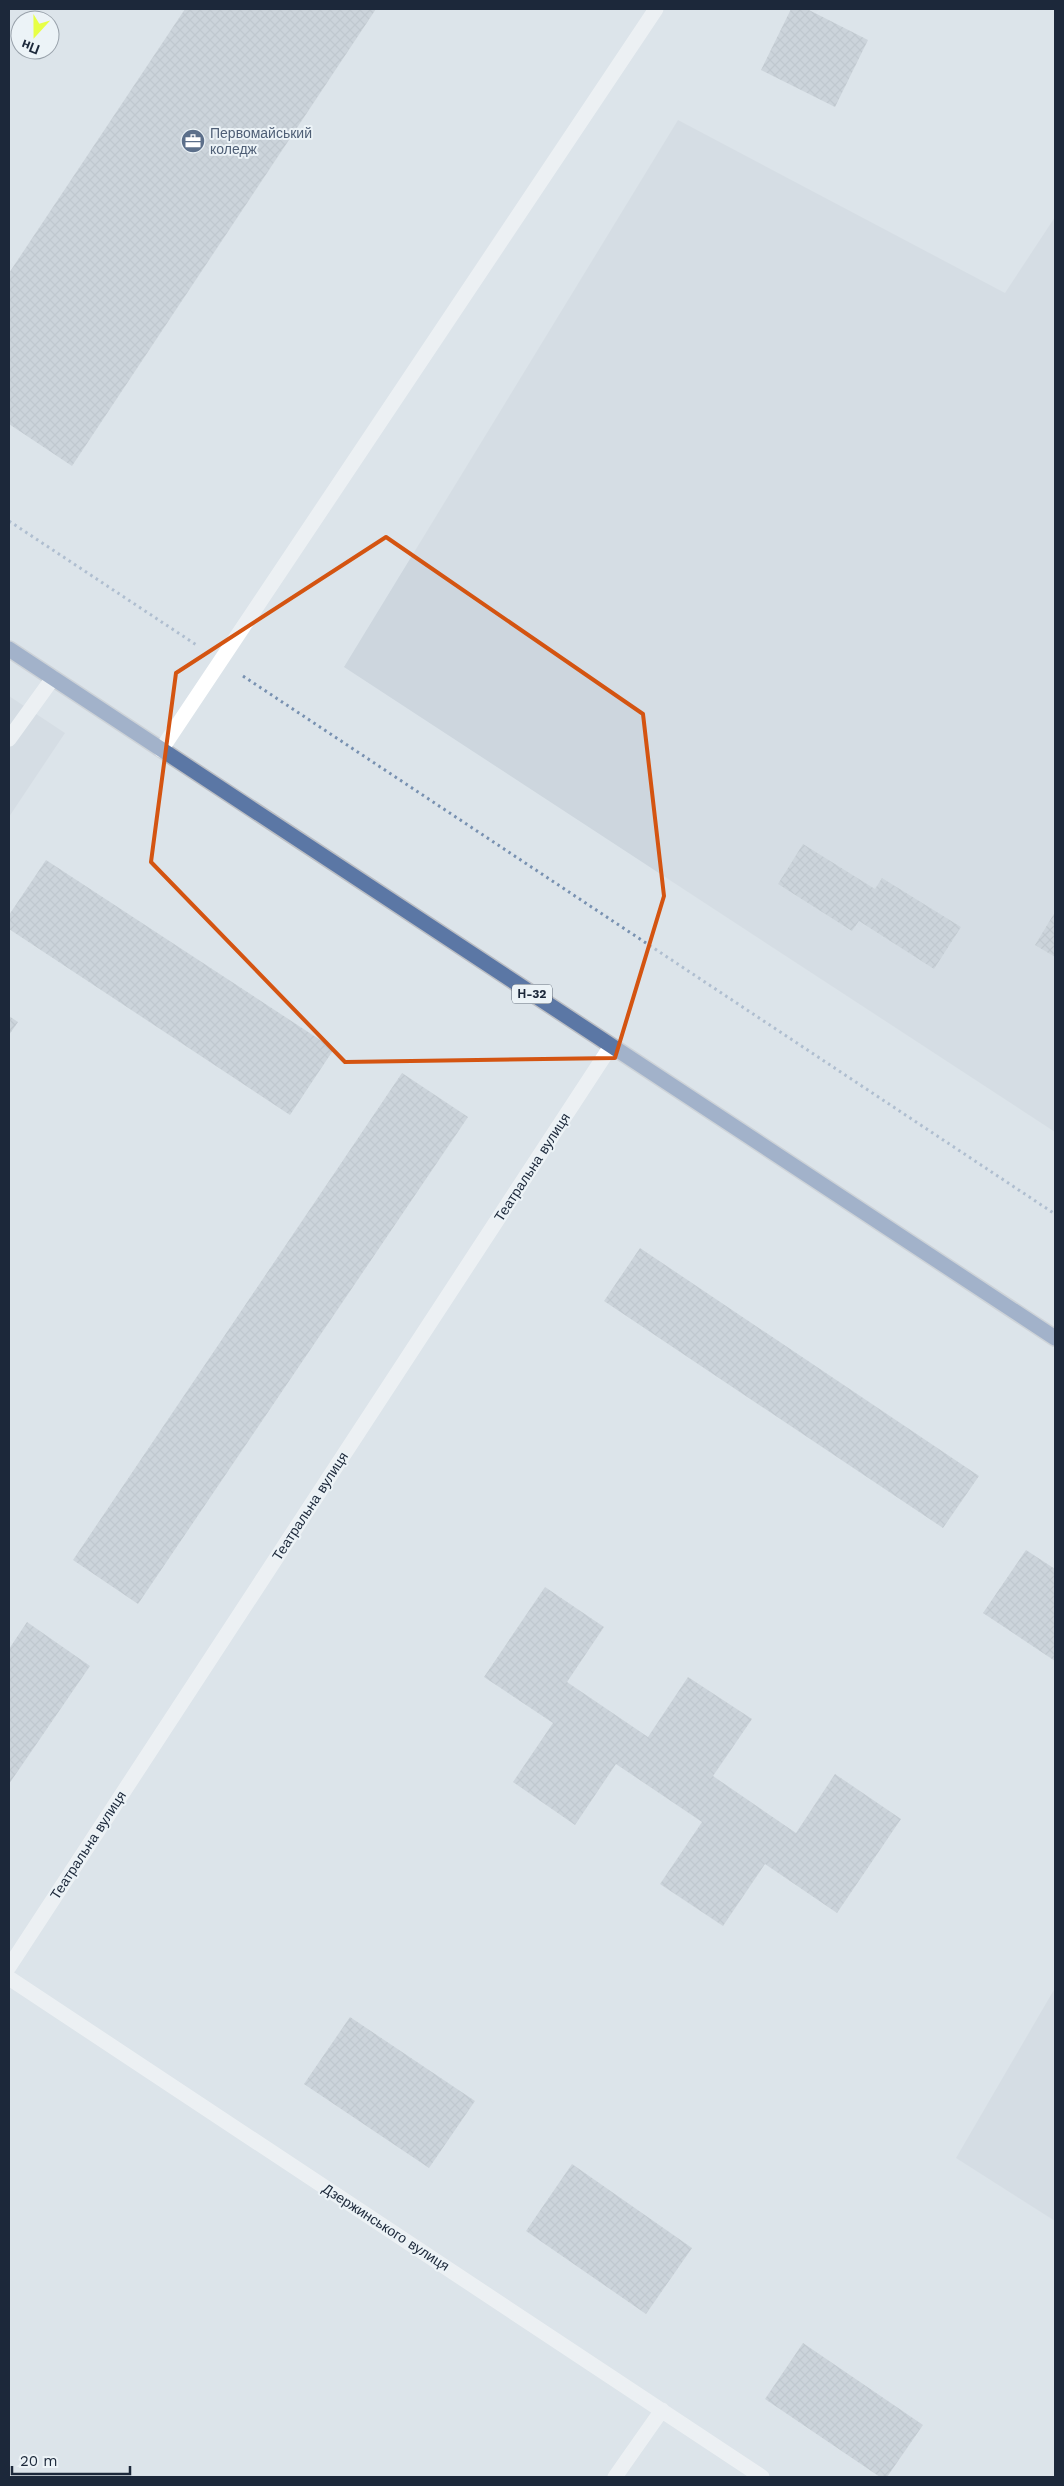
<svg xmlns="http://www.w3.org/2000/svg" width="1064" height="2486" font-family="'Work Sans',sans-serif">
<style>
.built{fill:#cdd6de}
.building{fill:url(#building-cross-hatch)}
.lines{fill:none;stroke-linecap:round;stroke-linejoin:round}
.major-casing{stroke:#bbbec4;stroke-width:18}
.path{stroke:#7891b1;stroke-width:3;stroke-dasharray:2.5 4;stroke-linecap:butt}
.minor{stroke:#fff;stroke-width:15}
.major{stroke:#5b77a5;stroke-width:15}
.marked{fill:none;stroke:#d45411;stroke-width:4;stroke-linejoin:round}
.labels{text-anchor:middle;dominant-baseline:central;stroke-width:4;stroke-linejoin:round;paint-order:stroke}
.shield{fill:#ecf3f7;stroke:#5a6573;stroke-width:1}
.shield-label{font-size:12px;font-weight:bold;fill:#1c283a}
.service-label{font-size:14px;fill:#4e5e75;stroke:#ecf3f7;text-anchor:start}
.street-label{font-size:14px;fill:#1c283a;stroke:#ecf3f7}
</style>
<defs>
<pattern id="building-cross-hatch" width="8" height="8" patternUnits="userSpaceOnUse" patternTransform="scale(1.25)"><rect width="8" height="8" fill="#b8c2cb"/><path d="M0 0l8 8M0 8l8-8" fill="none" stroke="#9ea7af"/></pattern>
</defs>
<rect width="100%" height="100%" fill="#dce4ea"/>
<!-- built -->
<path class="built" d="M 678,120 L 1005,293 L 1055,217 L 1055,1132 L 344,667 Z
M 9,696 L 65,733 L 9,817 Z
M 1055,1988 L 1055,2221 L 956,2158 Z"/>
<!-- building -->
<path class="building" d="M 185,9 L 376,9 L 72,466 L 9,424 L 9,273 Z
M 791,9 L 807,9 L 868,40 L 835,107 L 761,70 Z
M 803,844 L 875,889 L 882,878 L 961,927 L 934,969 L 859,921 L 852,931 L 778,884 Z
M 46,860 L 334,1049 L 290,1115 L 9,929 L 9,915 Z
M 1055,912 L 1055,957 L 1035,945 Z
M 9,1016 L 18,1022 L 9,1035 Z
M 402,1073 L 468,1117 L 138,1604 L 73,1560 Z
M 640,1248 L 979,1476 L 943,1528 L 604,1301 Z
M 1026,1550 L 1055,1569 L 1055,1661 L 983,1613 Z
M 545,1587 L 604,1627 L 567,1682 L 648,1737 L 688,1677 L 752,1719 L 713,1776 L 796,1833 L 835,1774 L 901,1819 L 837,1913 L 765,1864 L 723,1926 L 660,1884 L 702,1822 L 616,1764 L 575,1825 L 513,1782 L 553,1723 L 484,1677 Z
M 27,1622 L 90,1666 L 9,1784 L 9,1649 Z
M 350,2017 L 475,2101 L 429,2168 L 304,2084 Z
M 572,2164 L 692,2248 L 646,2314 L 526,2231 Z
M 803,2343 L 923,2425 L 887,2477 L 880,2477 L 765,2399 Z"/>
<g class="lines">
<!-- major casing -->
<g class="major-casing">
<path id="major" d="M 9,649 L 1055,1338"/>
</g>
<!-- path -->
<path class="path" d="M 9,521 L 198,646
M 243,676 L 1055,1214"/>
<!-- minor -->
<path class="minor" d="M 9,739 L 53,678
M 161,750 L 656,9
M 9,1967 L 611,1046
M 9,1978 L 762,2477
M 615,2477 L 662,2410"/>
<!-- major -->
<use href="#major" class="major"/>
</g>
<!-- marked area -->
<path d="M0 0H1064V2486H0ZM 386,537 L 643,714 L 664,896 L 615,1058 L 345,1062 L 151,862 L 176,673 Z" fill="#dce4ea" fill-opacity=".55" fill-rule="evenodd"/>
<path class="marked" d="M 386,537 L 643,714 L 664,896 L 615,1058 L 345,1062 L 151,862 L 176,673 Z"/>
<!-- icons -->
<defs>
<g id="office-disc" transform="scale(1.25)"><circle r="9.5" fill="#5c6f8a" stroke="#ecf3f7"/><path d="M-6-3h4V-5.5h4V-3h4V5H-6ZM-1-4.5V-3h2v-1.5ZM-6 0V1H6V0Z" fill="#fff"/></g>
</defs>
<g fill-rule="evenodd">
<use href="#office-disc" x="193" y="141"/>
</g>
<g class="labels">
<!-- shield labels -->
<rect class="shield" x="512" y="984.5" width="40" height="19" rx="4"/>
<g class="shield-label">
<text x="532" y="994">Н-32</text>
</g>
<!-- service labels -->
<g class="service-label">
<text x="210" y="133">Первомайський<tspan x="210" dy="16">коледж</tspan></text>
</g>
<!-- street labels -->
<g class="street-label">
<text transform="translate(532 1167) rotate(-57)">Театральна вулиця</text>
<text transform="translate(310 1506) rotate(-57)">Театральна вулиця</text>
<text transform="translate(88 1845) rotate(-57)">Театральна вулиця</text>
<text transform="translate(386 2227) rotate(33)">Дзержинського вулиця</text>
</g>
</g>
<!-- border -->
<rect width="1064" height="2486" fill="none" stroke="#1c283a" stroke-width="20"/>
<!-- north arrow -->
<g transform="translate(35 35) rotate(201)"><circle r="24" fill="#ecf3f7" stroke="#99a2ab"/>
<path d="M0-4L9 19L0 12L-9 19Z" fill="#e7ff45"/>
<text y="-8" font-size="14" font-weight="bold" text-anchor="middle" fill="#1c283a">Пн</text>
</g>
<!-- scale -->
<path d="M12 2466v8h118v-8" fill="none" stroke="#1c283a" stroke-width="2.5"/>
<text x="20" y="2466" font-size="15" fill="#1c283a" stroke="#ecf3f7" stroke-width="4" paint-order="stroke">20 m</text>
</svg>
